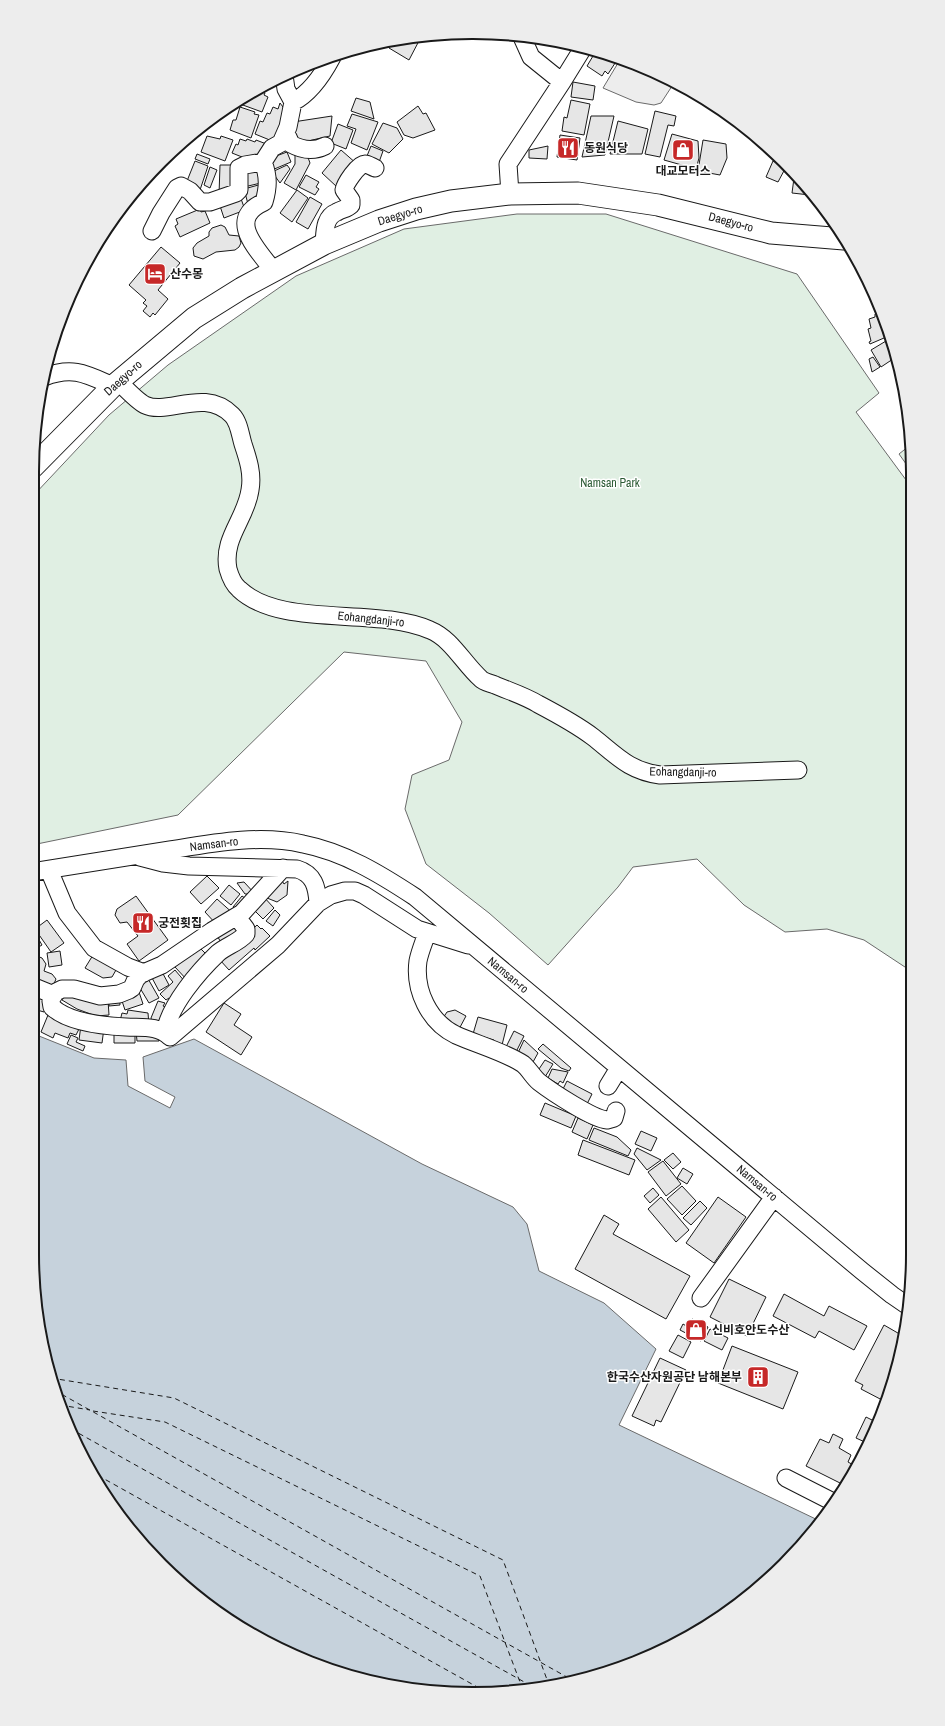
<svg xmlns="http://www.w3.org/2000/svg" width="945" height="1726" font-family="'Archivo Narrow','Noto Sans KR',sans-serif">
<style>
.green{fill:#e0efe3;stroke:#6a6a6a}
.parking{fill:#ededed;stroke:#6a6a6a}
.water{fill:#c6d2dc;stroke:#6a6a6a}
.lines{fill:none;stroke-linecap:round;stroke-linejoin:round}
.ferry{stroke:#1a1a1a;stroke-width:1;stroke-dasharray:5 4;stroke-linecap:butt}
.building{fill:#e6e6e6;stroke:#1a1a1a}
.minor-casing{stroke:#1a1a1a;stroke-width:19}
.major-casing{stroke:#1a1a1a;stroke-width:23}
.minor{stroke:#fff;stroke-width:17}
.major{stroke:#fff;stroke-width:21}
.labels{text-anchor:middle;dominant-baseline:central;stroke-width:3;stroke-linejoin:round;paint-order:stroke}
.poi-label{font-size:12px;font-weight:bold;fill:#1a1a1a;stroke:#fff;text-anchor:start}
.street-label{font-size:12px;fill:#1a1a1a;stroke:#fff}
.park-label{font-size:12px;fill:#2b5a34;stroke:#fff}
.rim{fill:none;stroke:#1a1a1a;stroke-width:2}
</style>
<rect width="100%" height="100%" fill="#fff"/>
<!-- green -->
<path class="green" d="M 517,214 L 606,214 L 797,274 L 879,393 L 856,412 L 909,484 L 911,971 L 864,940 L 827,929 L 785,932 L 744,905 L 697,859 L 633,867 L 618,887 L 548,965 L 489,913 L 426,864 L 405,809 L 412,775 L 449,760 L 462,722 L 426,661 L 344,652 L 178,815 L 32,845 L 33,496 L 109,415 L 168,365 L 296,276 L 404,229 Z
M 909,446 L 909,468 L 899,454 Z"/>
<!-- parking -->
<path class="parking" d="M 621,58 L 674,83 L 661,103 L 654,105 L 636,102 L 603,88 Z"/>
<!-- water -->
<path class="water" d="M 32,1036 L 39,1036 L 94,1058 L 126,1060 L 128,1086 L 170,1108 L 175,1097 L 145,1081 L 143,1057 L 194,1039 L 422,1164 L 513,1207 L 527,1224 L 539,1271 L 604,1303 L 656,1349 L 619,1425 L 822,1522 L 763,1585 L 717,1620 L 641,1660 L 586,1679 L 502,1693 L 443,1693 L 359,1679 L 304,1660 L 228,1620 L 182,1585 L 123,1522 L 91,1474 L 55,1395 L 40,1339 L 32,1254 Z"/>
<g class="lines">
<!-- ferry -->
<path class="ferry" d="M 51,1378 L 174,1398 L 503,1560 L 549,1685
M 54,1390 L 574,1681
M 60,1405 L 90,1410
M 93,1411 L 165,1422 L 480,1576 L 523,1690
M 71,1429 L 535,1688
M 90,1471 L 488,1693"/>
</g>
<!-- building -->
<path class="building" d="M 421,37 L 409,60 L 389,48 L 393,41 L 404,41 L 405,39 Z
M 596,51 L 619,57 L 608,74 L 605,71 L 602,76 L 587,66 Z
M 308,66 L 296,77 L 292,72 Z
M 573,82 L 595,86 L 593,100 L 571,97 Z
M 259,89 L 258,91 L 265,93 L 264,95 L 268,97 L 262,112 L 240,104 L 241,100 Z
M 356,98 L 370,102 L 374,119 L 351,111 Z
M 571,100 L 590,104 L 584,135 L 562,131 L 564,117 L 567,118 Z
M 280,103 L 286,111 L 277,143 L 255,134 L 260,121 L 263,122 L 267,113 L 270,114 L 273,107 L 278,109 Z
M 418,106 L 423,114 L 426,113 L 435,130 L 413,138 L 404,135 L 397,122 Z
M 240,107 L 255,112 L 254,114 L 259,115 L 251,138 L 230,130 L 233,120 L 236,120 Z
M 655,111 L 676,116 L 674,126 L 668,125 L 660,157 L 645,154 Z
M 352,114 L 378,122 L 367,150 L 351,143 L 356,129 L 347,126 Z
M 332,116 L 330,136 L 299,143 L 291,126 L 293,122 Z
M 591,116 L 614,116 L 605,155 L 582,157 Z
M 618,121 L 648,129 L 642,154 L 610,154 Z
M 205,122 L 201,135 L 194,132 L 204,123 Z
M 383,123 L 397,128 L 403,139 L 389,153 L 372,144 Z
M 338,124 L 353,130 L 346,149 L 331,143 Z
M 672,134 L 698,141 L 699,158 L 696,169 L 664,160 Z
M 560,135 L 580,138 L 577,160 L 557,157 Z
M 207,136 L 220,139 L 221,136 L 233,140 L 225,161 L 201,152 Z
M 240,139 L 246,141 L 247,139 L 255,142 L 256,140 L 269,145 L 252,161 L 232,153 L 236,144 L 238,145 Z
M 703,140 L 726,144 L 727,158 L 720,175 L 698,171 Z
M 371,146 L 383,151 L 378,165 L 365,161 Z
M 548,146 L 547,159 L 529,158 L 529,150 Z
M 341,150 L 357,164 L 337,187 L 322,173 Z
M 295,151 L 306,152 L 310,163 L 296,190 L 284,183 L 295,164 Z
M 287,152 L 291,162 L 272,170 L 268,159 Z
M 197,154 L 210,159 L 208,164 L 195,159 Z
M 195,161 L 208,166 L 198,196 L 187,181 Z
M 773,161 L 786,167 L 778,182 L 766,177 Z
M 220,165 L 236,165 L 238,189 L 219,195 Z
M 287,165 L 290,169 L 280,183 L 272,172 Z
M 262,166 L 265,182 L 244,187 L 240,171 Z
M 210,167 L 217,170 L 210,188 L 204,185 Z
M 306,175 L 319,182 L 316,187 L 319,189 L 315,195 L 299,187 Z
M 794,178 L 795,178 L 810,195 L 792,193 Z
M 262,184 L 262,200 L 248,204 L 244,189 Z
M 297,190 L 308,198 L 292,222 L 280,213 Z
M 239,193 L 245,210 L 224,218 L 218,200 Z
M 310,197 L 322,204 L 308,229 L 296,222 Z
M 200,209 L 201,212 L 205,211 L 210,223 L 180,237 L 175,226 L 178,224 L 176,219 Z
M 221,225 L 225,227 L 229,235 L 239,236 L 241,243 L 239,247 L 235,250 L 216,252 L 203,259 L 194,256 L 193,248 L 197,243 L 209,236 L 209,232 L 212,228 Z
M 97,244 L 99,245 L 84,268 L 91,252 Z
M 161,247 L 180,263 L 158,290 L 168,299 L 155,315 L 153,313 L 150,317 L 143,311 L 147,306 L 143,303 L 146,300 L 129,285 Z
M 878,310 L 879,310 L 891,335 L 870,344 L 869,342 L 871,341 L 868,329 L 871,328 L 869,319 L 875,317 L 875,314 L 878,313 Z
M 891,338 L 896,357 L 881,367 L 871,350 Z
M 873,357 L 880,367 L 872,372 L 869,359 Z
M 207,876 L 219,888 L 201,904 L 190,892 Z
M 281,879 L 284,884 L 288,881 L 287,895 L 277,902 L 267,898 L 262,892 Z
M 244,882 L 255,894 L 245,894 L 237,883 Z
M 229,885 L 240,894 L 231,905 L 220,896 Z
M 262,895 L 274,908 L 263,919 L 250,906 Z
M 136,896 L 168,940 L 139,961 L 127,944 L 138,936 L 127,922 L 120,923 L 115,915 L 117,909 Z
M 242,896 L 249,901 L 240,912 L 233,907 Z
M 217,899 L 235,915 L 217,925 L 205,912 Z
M 275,910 L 280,915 L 273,926 L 266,921 Z
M 235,919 L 243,933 L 223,946 L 215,932 Z
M 47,920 L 64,943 L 51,952 L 35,929 Z
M 257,925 L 261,929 L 262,928 L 270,936 L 255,950 L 254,948 L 229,970 L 220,960 Z
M 34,931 L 42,945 L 32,951 L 32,932 Z
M 198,946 L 209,957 L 188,981 L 175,967 Z
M 60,951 L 62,965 L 49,967 L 47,953 Z
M 32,954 L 42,958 L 46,964 L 44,971 L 52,974 L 56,979 L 53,986 L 32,979 Z
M 93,955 L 116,970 L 112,977 L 103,978 L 85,968 Z
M 161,970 L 169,985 L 159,991 L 151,976 Z
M 175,970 L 186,983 L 172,1001 L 169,998 L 166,1000 L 160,994 L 173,982 L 168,976 Z
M 147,977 L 159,998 L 149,1003 L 137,983 Z
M 138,989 L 143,1004 L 125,1010 L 120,995 Z
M 32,990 L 49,998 L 44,1012 L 37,1010 L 35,1014 L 32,1013 Z
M 65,992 L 108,1000 L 109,1015 L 96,1016 L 77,1009 L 62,1000 Z
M 109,996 L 119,996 L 120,1005 L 109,1006 Z
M 158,1001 L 165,1003 L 163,1006 L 168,1008 L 162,1029 L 153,1025 L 151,1018 Z
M 224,1003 L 241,1014 L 234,1025 L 252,1037 L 241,1055 L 206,1032 Z
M 128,1010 L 148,1013 L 149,1025 L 120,1021 L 122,1013 L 127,1014 Z
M 455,1010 L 466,1016 L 458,1031 L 443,1018 L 447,1012 Z
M 48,1015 L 79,1029 L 76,1035 L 70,1033 L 68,1038 L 55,1033 L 53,1038 L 41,1032 Z
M 478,1017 L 507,1025 L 502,1045 L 493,1042 L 494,1040 L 473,1034 Z
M 81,1025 L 104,1028 L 102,1043 L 79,1040 Z
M 114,1031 L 135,1031 L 135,1043 L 114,1043 Z
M 136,1031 L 158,1031 L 159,1041 L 137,1041 Z
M 514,1031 L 524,1036 L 515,1054 L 505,1049 Z
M 71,1035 L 78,1038 L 76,1042 L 85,1046 L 83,1051 L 67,1044 Z
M 524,1040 L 538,1053 L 533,1062 L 517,1055 Z
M 543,1044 L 571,1068 L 569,1071 L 561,1068 L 538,1049 Z
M 545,1060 L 553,1064 L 545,1077 L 537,1072 Z
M 552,1069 L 568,1072 L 563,1083 L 560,1081 L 558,1084 L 548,1078 Z
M 567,1081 L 592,1094 L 587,1104 L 562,1091 Z
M 545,1103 L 576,1116 L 571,1128 L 540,1115 Z
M 578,1118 L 593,1125 L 587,1139 L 572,1132 Z
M 594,1128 L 617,1137 L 631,1150 L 628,1156 L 589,1140 Z
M 641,1131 L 657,1138 L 651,1151 L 635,1144 Z
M 583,1140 L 635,1160 L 629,1175 L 578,1155 Z
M 637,1148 L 661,1160 L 647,1170 L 634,1154 Z
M 673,1153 L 681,1162 L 673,1169 L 664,1160 Z
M 663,1161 L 681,1184 L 666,1196 L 648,1172 Z
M 683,1168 L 693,1174 L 687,1184 L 677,1178 Z
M 682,1186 L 696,1201 L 682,1215 L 667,1199 Z
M 653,1188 L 659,1195 L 650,1203 L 644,1196 Z
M 661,1197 L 689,1230 L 676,1242 L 648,1209 Z
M 718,1197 L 746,1217 L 714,1263 L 686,1243 Z
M 700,1201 L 707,1208 L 691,1225 L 683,1218 Z
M 604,1215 L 619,1224 L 613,1234 L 690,1276 L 666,1319 L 575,1269 Z
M 729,1279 L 766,1297 L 747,1336 L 710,1317 Z
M 784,1294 L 824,1316 L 829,1306 L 867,1326 L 854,1350 L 819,1331 L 815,1338 L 773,1316 Z
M 692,1319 L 708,1327 L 701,1341 L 680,1330 L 683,1324 L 688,1327 Z
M 884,1325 L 903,1336 L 898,1368 L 884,1401 L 861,1389 L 863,1385 L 855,1381 Z
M 710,1329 L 728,1338 L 722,1350 L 704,1341 Z
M 678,1335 L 691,1342 L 683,1358 L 669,1351 Z
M 732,1346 L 798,1372 L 783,1409 L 718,1383 Z
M 660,1358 L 686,1370 L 661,1422 L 656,1420 L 654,1426 L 632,1416 Z
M 866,1417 L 876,1422 L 867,1443 L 856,1438 Z
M 833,1434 L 843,1439 L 839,1448 L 851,1455 L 848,1462 L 857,1467 L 846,1486 L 806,1466 L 820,1439 L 829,1443 Z"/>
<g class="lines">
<!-- minor casing -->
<g class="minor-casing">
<path id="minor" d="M 522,37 L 531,57 L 562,82
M 284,75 L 286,89 L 293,102
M 286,133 L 291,144 C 302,150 313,152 325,146
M 510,194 L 508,164 L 562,82 L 583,48
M 152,231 L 161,213 L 177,188 L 181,186 L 190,191 L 200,202 L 210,202 L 236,193 L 239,190 L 239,168 L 245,165 L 263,162
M 324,244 C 325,232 324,217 337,212 C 342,209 347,209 351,205 L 351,200 L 344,190 C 345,184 358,164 365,164 C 368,164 372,167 375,168
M 273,270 C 257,249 226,219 264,202 C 268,188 269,177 263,162 L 272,148 L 281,143 L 288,127 L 293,102 C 311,93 323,74 332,57
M 44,377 C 73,366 86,374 113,386
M 118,381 C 125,388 137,401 145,405 C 168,416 204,387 232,415 C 239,422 240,434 243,444 C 248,459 253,474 250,490 C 246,519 222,538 228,569 C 230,576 233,584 239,589 C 281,629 376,606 430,630 C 452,639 463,663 481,679 C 484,682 490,683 495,685 C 509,691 525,696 538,704 C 557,714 576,724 593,737 C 616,755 629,771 660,775 L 798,770
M 140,857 L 163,863 L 189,866 L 297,869 C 314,874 317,887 318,903
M 283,868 L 242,913 L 212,931 L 162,965 L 141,974 L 136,979 L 132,988 L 129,990 L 119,994 L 100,996 L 74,989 L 62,989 L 56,992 L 52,997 L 51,1001 L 52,1007 C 69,1023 104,1026 126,1027 C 142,1028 158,1025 170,1037 L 278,945 L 318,903 L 331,895 L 345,891 L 355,891 L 364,895 L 417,929 L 468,945
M 49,870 L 67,913 L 94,948 L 128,967 L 144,973
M 32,872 C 78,865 124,857 170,850 C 213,843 260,834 303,844 C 344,852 380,874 415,897 L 862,1271 L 892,1295 L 908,1306
M 427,933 C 424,942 420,951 418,961 C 414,990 429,1022 456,1035 C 476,1044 505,1052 523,1064 C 529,1069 533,1077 539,1082 C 552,1092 593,1119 607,1120 L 614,1118 L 616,1111
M 32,986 L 54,995
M 165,1032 C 170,1005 198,972 218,953 C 226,946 238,943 246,934 L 246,929 L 237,917
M 608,1086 L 619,1068
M 701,1298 L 774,1197
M 786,1478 L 835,1503"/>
</g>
<!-- major casing -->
<g class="major-casing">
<path id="major" d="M 33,467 L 113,386 L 194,318 L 242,288 L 324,244 L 379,221 L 416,209 L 451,201 L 510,194 L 578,193 L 658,205 L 771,233 L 844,239"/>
</g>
<!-- minor -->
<use href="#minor" class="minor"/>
<!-- major -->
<use href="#major" class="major"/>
</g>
<!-- icons -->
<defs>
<g id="restaurant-square" transform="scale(1.15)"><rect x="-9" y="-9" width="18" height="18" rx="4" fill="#c62828" stroke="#fff"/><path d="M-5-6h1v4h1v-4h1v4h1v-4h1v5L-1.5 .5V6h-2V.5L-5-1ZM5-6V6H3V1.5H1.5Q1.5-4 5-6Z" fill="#fff"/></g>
<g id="shop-square" transform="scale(1.15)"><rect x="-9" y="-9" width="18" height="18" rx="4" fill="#c62828" stroke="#fff"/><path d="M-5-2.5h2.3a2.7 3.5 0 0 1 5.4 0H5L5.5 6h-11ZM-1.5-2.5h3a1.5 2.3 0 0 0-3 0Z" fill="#fff"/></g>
<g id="hotel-square" transform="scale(1.15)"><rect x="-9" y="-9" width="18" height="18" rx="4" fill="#c62828" stroke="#fff"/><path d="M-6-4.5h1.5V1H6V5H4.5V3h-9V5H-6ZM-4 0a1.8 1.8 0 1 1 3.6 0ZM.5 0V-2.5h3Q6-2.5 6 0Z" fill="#fff"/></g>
<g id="building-square" transform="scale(1.15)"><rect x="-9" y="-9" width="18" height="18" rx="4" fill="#c62828" stroke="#fff"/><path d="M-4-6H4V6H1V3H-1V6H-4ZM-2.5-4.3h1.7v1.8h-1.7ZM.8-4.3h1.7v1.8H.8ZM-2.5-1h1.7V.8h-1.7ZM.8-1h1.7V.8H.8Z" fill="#fff"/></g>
</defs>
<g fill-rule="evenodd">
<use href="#restaurant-square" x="568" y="148"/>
<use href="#shop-square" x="683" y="150"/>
<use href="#hotel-square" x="155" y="274"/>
<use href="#restaurant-square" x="143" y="923"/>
<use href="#shop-square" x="696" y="1330"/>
<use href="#building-square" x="758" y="1377"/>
</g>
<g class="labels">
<!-- poi labels -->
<g class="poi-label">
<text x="584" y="148">동원식당</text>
<text x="683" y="171" text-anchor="middle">대교모터스</text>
<text x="170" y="274">산수몽</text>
<text x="158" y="923">궁전횟집</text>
<text x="712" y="1330">신비호안도수산</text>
<text x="742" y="1377" text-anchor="end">한국수산자원공단 남해본부</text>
</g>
<!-- street labels -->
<g class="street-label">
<text transform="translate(400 215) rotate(-17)">Daegyo-ro</text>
<text transform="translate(731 222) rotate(15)">Daegyo-ro</text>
<text transform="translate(123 378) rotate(-42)">Daegyo-ro</text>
<text transform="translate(371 619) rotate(6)">Eohangdanji-ro</text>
<text transform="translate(683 772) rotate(1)">Eohangdanji-ro</text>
<text transform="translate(214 844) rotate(-7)">Namsan-ro</text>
<text transform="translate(508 975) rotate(40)">Namsan-ro</text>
<text transform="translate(757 1183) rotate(40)">Namsan-ro</text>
</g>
<!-- park labels -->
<g class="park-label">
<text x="610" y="483">Namsan Park</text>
</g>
</g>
<!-- crop -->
<path d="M0 0H945V1726H0ZM472 39H473A433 433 0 0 1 906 472V1254A433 433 0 0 1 473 1687H472A433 433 0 0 1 39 1254V472A433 433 0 0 1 472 39Z" fill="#ededed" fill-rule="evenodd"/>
<path class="rim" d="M472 39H473A433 433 0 0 1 906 472V1254A433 433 0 0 1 473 1687H472A433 433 0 0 1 39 1254V472A433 433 0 0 1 472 39Z"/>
</svg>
